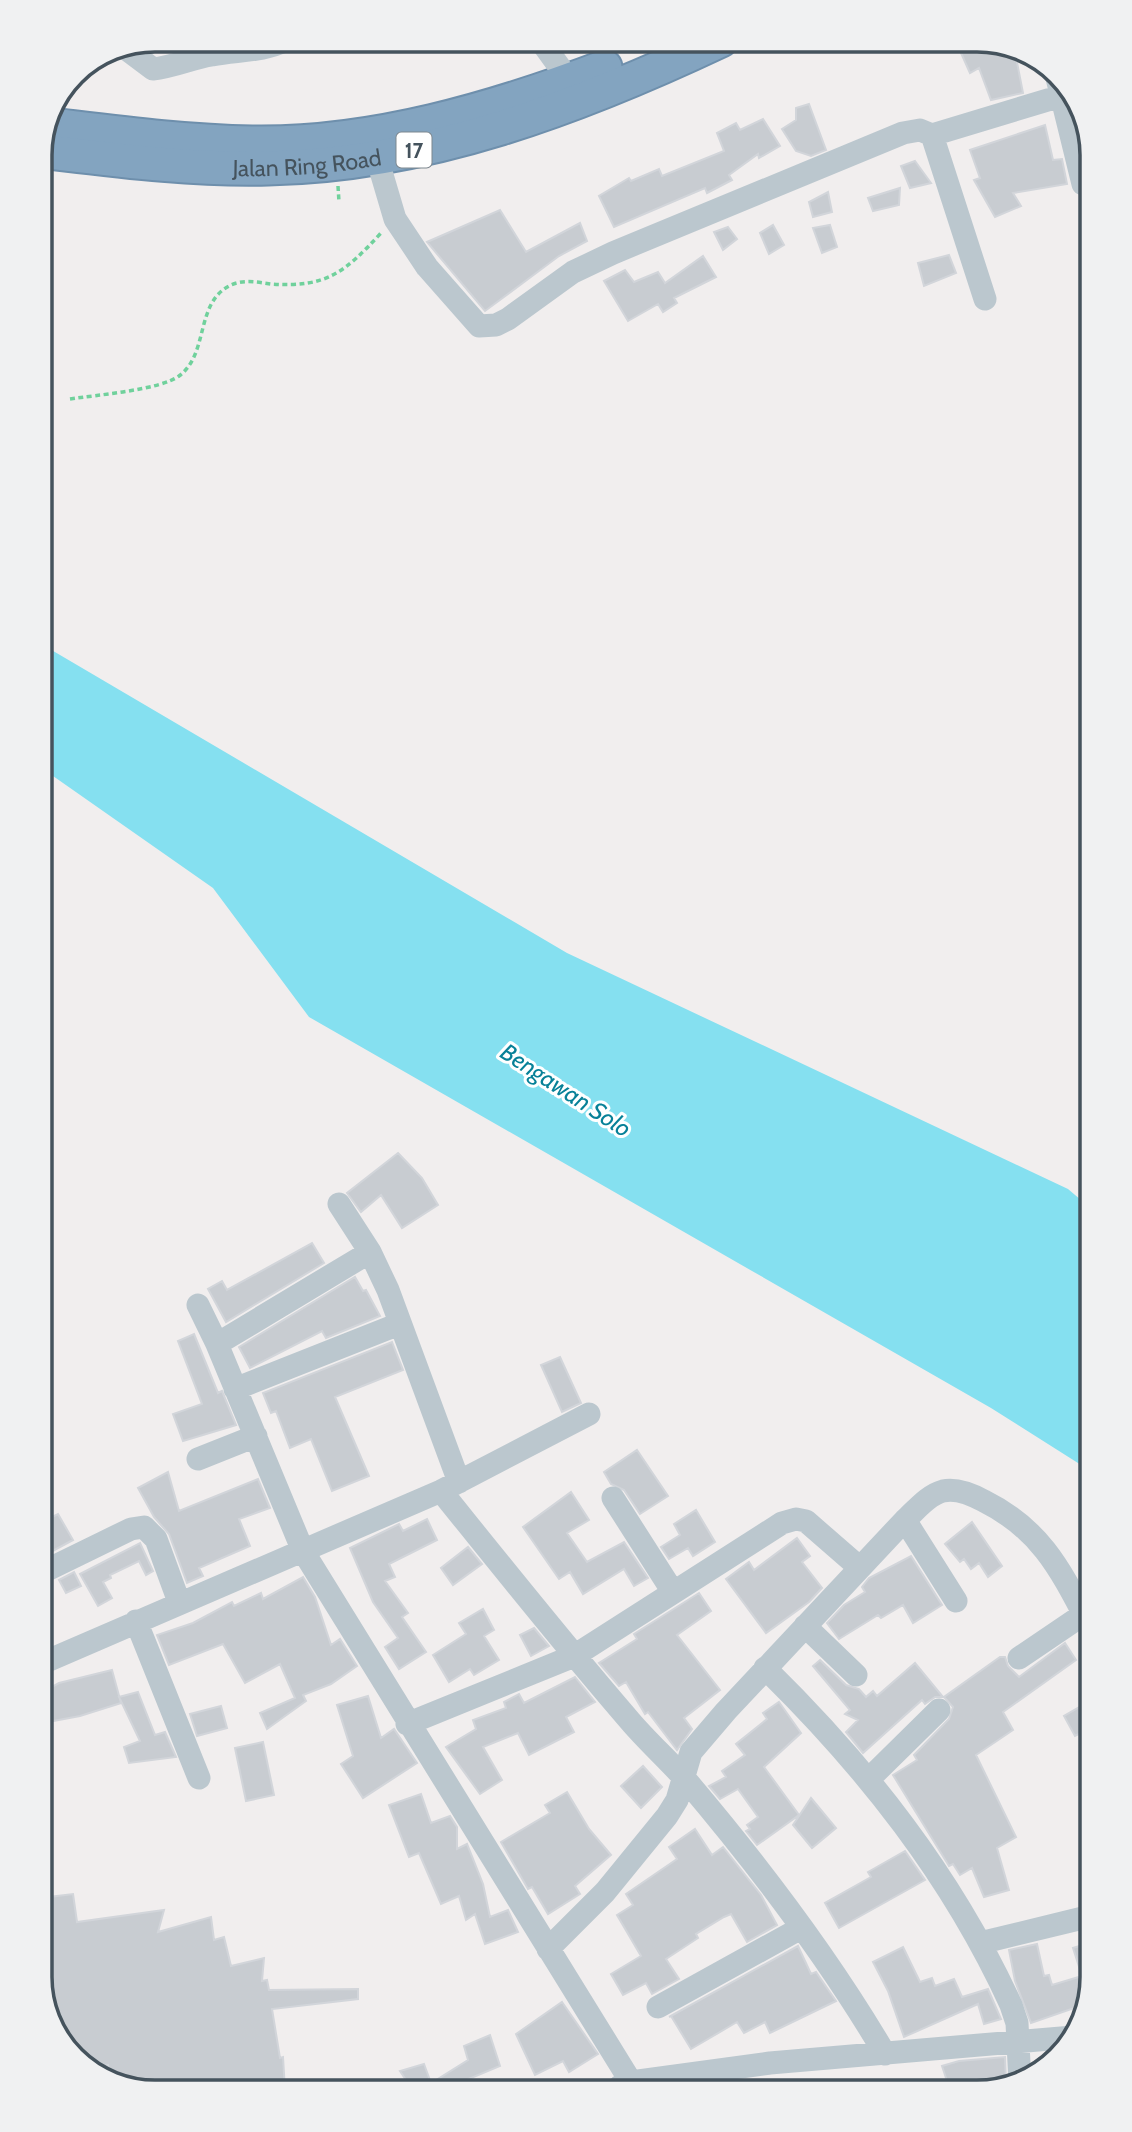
<svg xmlns="http://www.w3.org/2000/svg" width="1132" height="2132" font-family="Cabin,sans-serif">
<style>
.water{fill:#85e0f0}
.building{fill:#c8ccd1;stroke:#d2d5da;stroke-width:2}
.lines{fill:none;stroke-linecap:round;stroke-linejoin:round}
.highway-casing{stroke:#6e8fac;stroke-width:37}
.path{stroke:#70d19c;stroke-width:3.5;stroke-dasharray:5 3.5;stroke-linecap:butt}
.minor{stroke:#bbc7ce;stroke-width:23}
.highway{stroke:#83a4c0;stroke-width:33}
.labels{text-anchor:middle;dominant-baseline:central;stroke-width:6;stroke-linejoin:round;paint-order:stroke}
.shield{fill:#fff;stroke:#7d878e;stroke-width:2}
.shield-label{font-size:21px;font-weight:bold;fill:#45535d}
.street-label{font-size:23px;fill:#45535d;stroke:#fff}
.water-label{font-size:24px;font-style:italic;fill:#078198;stroke:#fff}
.rim{fill:none;stroke:#45535d;stroke-width:3.5}
</style>
<rect width="100%" height="100%" fill="#f1eeee"/>
<!-- water -->
<path class="water" d="M 43,645 L 567,953 L 1068,1189 L 1088,1206 L 1089,1470 L 991,1408 L 309,1017 L 213,888 L 43,769 Z"/>
<!-- building -->
<path class="building" d="M 985,41 L 1015,52 L 1023,93 L 991,100 L 979,68 L 970,73 L 957,44 Z
M 809,104 L 826,150 L 811,156 L 796,151 L 782,129 L 796,120 L 796,108 Z
M 763,119 L 780,146 L 759,158 L 758,154 L 729,175 L 732,180 L 707,193 L 705,188 L 614,227 L 599,196 L 629,178 L 631,181 L 659,169 L 662,176 L 724,151 L 717,133 L 736,123 L 740,130 Z
M 1045,125 L 1053,160 L 1062,159 L 1067,184 L 1013,193 L 1021,206 L 995,217 L 974,180 L 980,178 L 970,150 Z
M 915,161 L 931,183 L 910,188 L 901,166 Z
M 900,188 L 899,205 L 873,211 L 868,198 Z
M 828,192 L 832,212 L 813,217 L 809,202 Z
M 500,210 L 526,252 L 580,223 L 587,241 L 559,256 L 485,311 L 427,242 Z
M 773,225 L 784,245 L 769,254 L 760,233 Z
M 830,225 L 837,247 L 822,253 L 813,228 Z
M 728,227 L 737,239 L 723,250 L 714,232 Z
M 949,255 L 956,273 L 924,286 L 918,263 Z
M 703,256 L 716,277 L 674,298 L 677,303 L 663,312 L 658,304 L 628,321 L 604,281 L 625,270 L 634,282 L 658,272 L 665,283 Z
M 398,1153 L 422,1178 L 438,1205 L 402,1228 L 381,1195 L 361,1212 L 347,1193 Z
M 312,1243 L 324,1263 L 226,1322 L 208,1289 L 222,1281 L 227,1290 Z
M 355,1277 L 363,1291 L 366,1290 L 380,1316 L 326,1338 L 322,1331 L 250,1368 L 239,1347 Z
M 194,1334 L 218,1393 L 222,1391 L 236,1425 L 183,1441 L 173,1414 L 202,1404 L 178,1341 Z
M 392,1342 L 403,1370 L 335,1397 L 369,1476 L 332,1491 L 311,1439 L 290,1448 L 276,1411 L 271,1413 L 263,1393 Z
M 560,1357 L 581,1403 L 562,1412 L 541,1365 Z
M 637,1450 L 668,1496 L 640,1514 L 624,1490 L 611,1484 L 604,1472 Z
M 168,1472 L 179,1511 L 258,1479 L 270,1508 L 239,1519 L 250,1546 L 199,1568 L 203,1576 L 187,1583 L 169,1534 L 154,1517 L 138,1488 Z
M 571,1492 L 589,1520 L 567,1533 L 587,1562 L 624,1542 L 648,1578 L 634,1586 L 624,1569 L 583,1594 L 570,1572 L 559,1579 L 523,1527 Z
M 696,1510 L 715,1542 L 693,1556 L 688,1548 L 669,1559 L 661,1547 L 680,1535 L 674,1524 Z
M 58,1514 L 73,1540 L 47,1554 L 47,1516 L 48,1519 Z
M 427,1519 L 437,1540 L 389,1564 L 395,1577 L 385,1581 L 408,1613 L 402,1617 L 426,1652 L 399,1669 L 385,1647 L 398,1638 L 373,1602 L 350,1548 L 399,1524 L 403,1531 Z
M 972,1522 L 1002,1566 L 988,1577 L 979,1563 L 971,1569 L 964,1559 L 960,1562 L 945,1544 Z
M 797,1538 L 810,1556 L 802,1562 L 822,1588 L 809,1602 L 766,1633 L 726,1579 L 749,1562 L 754,1570 Z
M 140,1543 L 153,1571 L 146,1575 L 139,1561 L 110,1575 L 111,1578 L 103,1582 L 112,1598 L 98,1606 L 80,1574 Z
M 468,1547 L 482,1564 L 453,1585 L 441,1568 Z
M 911,1556 L 942,1605 L 913,1623 L 903,1605 L 881,1618 L 878,1615 L 839,1639 L 827,1623 L 844,1605 L 865,1592 L 862,1587 L 869,1578 Z
M 74,1572 L 81,1586 L 66,1593 L 59,1580 Z
M 303,1577 L 315,1597 L 331,1645 L 340,1639 L 357,1666 L 331,1684 L 303,1695 L 306,1701 L 267,1729 L 260,1713 L 295,1698 L 280,1664 L 245,1683 L 223,1644 L 169,1665 L 157,1635 L 193,1623 L 232,1602 L 234,1606 L 261,1593 L 263,1599 Z
M 699,1593 L 711,1611 L 677,1635 L 720,1690 L 684,1718 L 692,1729 L 677,1750 L 648,1712 L 645,1714 L 626,1682 L 619,1686 L 599,1663 L 637,1639 L 634,1634 Z
M 483,1609 L 494,1630 L 484,1636 L 499,1660 L 474,1675 L 470,1669 L 449,1682 L 433,1655 L 466,1634 L 459,1623 Z
M 534,1628 L 549,1646 L 531,1656 L 520,1635 Z
M 1065,1643 L 1076,1660 L 1003,1712 L 1013,1730 L 976,1755 L 1016,1837 L 997,1848 L 1009,1890 L 984,1897 L 972,1868 L 960,1875 L 953,1864 L 949,1866 L 893,1775 L 917,1760 L 914,1755 L 949,1719 L 953,1707 L 944,1697 L 1000,1657 L 1005,1657 L 1008,1666 L 1019,1677 Z
M 820,1660 L 846,1685 L 859,1689 L 866,1697 L 873,1691 L 877,1696 L 915,1663 L 943,1697 L 935,1697 L 925,1704 L 922,1700 L 863,1753 L 846,1732 L 858,1720 L 845,1714 L 850,1710 L 813,1666 Z
M 112,1670 L 121,1703 L 80,1716 L 48,1722 L 48,1689 L 59,1683 Z
M 575,1677 L 595,1702 L 566,1717 L 574,1732 L 529,1755 L 518,1733 L 483,1747 L 502,1780 L 480,1794 L 446,1747 L 476,1729 L 473,1720 L 506,1708 L 504,1702 L 519,1694 L 524,1703 Z
M 138,1692 L 155,1735 L 165,1732 L 176,1757 L 129,1763 L 124,1747 L 140,1741 L 119,1697 Z
M 368,1696 L 381,1738 L 394,1729 L 417,1763 L 363,1798 L 341,1764 L 353,1756 L 337,1705 Z
M 1090,1701 L 1091,1728 L 1075,1736 L 1064,1716 Z
M 779,1702 L 801,1733 L 764,1767 L 799,1815 L 757,1845 L 746,1831 L 750,1829 L 747,1825 L 758,1817 L 738,1789 L 720,1799 L 709,1786 L 726,1777 L 722,1771 L 745,1755 L 736,1744 L 767,1719 L 763,1713 Z
M 221,1706 L 227,1728 L 197,1736 L 190,1714 Z
M 263,1742 L 274,1795 L 246,1801 L 235,1748 Z
M 643,1766 L 662,1787 L 641,1808 L 621,1786 Z
M 567,1792 L 589,1829 L 611,1855 L 575,1886 L 580,1894 L 548,1914 L 532,1887 L 528,1889 L 501,1842 L 550,1813 L 545,1805 Z
M 421,1794 L 431,1823 L 450,1816 L 457,1827 L 457,1849 L 467,1844 L 483,1884 L 490,1917 L 508,1910 L 518,1932 L 485,1944 L 475,1914 L 466,1920 L 459,1896 L 441,1904 L 419,1853 L 409,1857 L 389,1805 Z
M 811,1798 L 836,1828 L 812,1848 L 793,1825 Z
M 695,1829 L 712,1855 L 723,1847 L 761,1895 L 777,1925 L 747,1942 L 731,1914 L 724,1917 L 696,1934 L 698,1938 L 666,1959 L 679,1979 L 652,1994 L 646,1983 L 623,1995 L 611,1974 L 641,1956 L 617,1915 L 633,1905 L 626,1894 L 677,1859 L 669,1847 Z
M 905,1851 L 925,1880 L 839,1928 L 825,1903 L 871,1877 L 868,1872 Z
M 73,1894 L 77,1922 L 164,1910 L 158,1932 L 211,1917 L 214,1940 L 224,1937 L 231,1966 L 264,1958 L 262,1981 L 267,1980 L 269,1990 L 358,1989 L 358,1999 L 272,2009 L 280,2058 L 283,2057 L 285,2090 L 148,2092 L 110,2079 L 108,2065 L 89,2070 L 49,2021 L 49,1897 Z
M 1092,1942 L 1092,1977 L 1083,2005 L 1031,2023 L 1015,1981 L 1009,1950 L 1037,1944 L 1044,1976 L 1049,1975 L 1052,1985 L 1082,1976 L 1073,1948 Z
M 798,1946 L 811,1974 L 816,1972 L 836,2001 L 770,2033 L 765,2022 L 744,2033 L 737,2022 L 691,2049 L 671,2016 L 669,2017 Z
M 903,1947 L 920,1982 L 932,1978 L 935,1986 L 954,1979 L 962,1997 L 988,1989 L 1001,2019 L 984,2024 L 978,2004 L 904,2037 L 888,1991 L 873,1962 Z
M 562,2002 L 598,2054 L 569,2072 L 563,2061 L 535,2075 L 516,2034 Z
M 490,2035 L 500,2066 L 459,2083 L 462,2088 L 422,2089 L 468,2060 L 464,2046 Z
M 1005,2057 L 1006,2083 L 948,2084 L 942,2066 L 959,2061 Z
M 424,2064 L 431,2083 L 412,2089 L 400,2071 Z"/>
<g class="lines">
<!-- highway casing -->
<g class="highway-casing">
<g id="highway">
<path d="M 51,125 C 118,133 185,142 252,143 C 372,145 494,109 605,67"/>
<path id="s1" d="M 40,151 C 116,160 192,170 268,168 C 427,165 579,107 721,40"/>
</g>
</g>
<!-- path -->
<path class="path" d="M 338,186 L 339,202
M 70,399 C 96,395 160,390 179,376 C 209,354 195,304 229,286 C 242,279 257,282 271,284 C 327,288 345,272 381,233"/>
<!-- minor -->
<path class="minor" d="M 540,40 L 569,80
M 129,51 L 153,69 C 174,67 192,58 212,55 C 238,50 262,52 287,40
M 1057,78 L 1083,184
M 932,135 L 985,299
M 377,158 L 395,219 L 427,267 L 479,326 L 496,325 L 508,319 L 573,272 L 613,253 L 903,133 L 920,130 L 932,135 L 1061,96
M 339,1204 L 370,1252 L 388,1290 L 459,1482
M 198,1305 L 217,1344 L 303,1551 L 631,2082
M 217,1344 L 370,1252
M 235,1389 L 399,1324
M 198,1459 L 256,1436
M 441,1491 C 503,1568 565,1646 630,1721 C 647,1741 667,1759 685,1779 C 758,1865 828,1957 885,2054
M 613,1498 L 673,1592
M 905,1520 L 956,1601
M 47,1570 L 131,1529 L 144,1527 L 156,1539 L 179,1602
M 136,1621 L 199,1778
M 805,1626 L 856,1675
M 1019,1658 L 1084,1614
M 47,1661 L 441,1491 L 589,1414
M 765,1668 C 866,1767 952,1876 1011,2005 L 1017,2023 L 1020,2083
M 407,1724 L 574,1656 L 782,1523 L 796,1519 L 806,1521 L 860,1568
M 870,1778 L 939,1710
M 980,1943 L 1091,1916
M 548,1949 L 605,1892 L 667,1816 L 677,1800 L 691,1752 L 726,1711 L 905,1520 C 916,1510 928,1495 943,1491 C 956,1488 973,1495 984,1501 C 1042,1530 1061,1571 1090,1626
M 658,2007 L 801,1928
M 620,2086 L 631,2082 L 770,2063 L 1073,2037"/>
<!-- highway -->
<use href="#highway" class="highway"/>
</g>
<g class="labels">
<!-- shield labels -->
<rect class="shield" x="396.5" y="132.5" width="35" height="35" rx="5"/>
<g class="shield-label">
<text x="414" y="150">17</text>
</g>
<!-- street labels -->
<g class="street-label">
<text stroke="none"><textPath href="#s1" startOffset="268">Jalan Ring Road</textPath></text>
</g>
<!-- water labels -->
<g class="water-label">
<text transform="translate(566 1090) rotate(33)">Bengawan Solo</text>
</g>
</g>
<!-- crop -->
<path d="M0 0H1132V2132H0ZM155 52H977A103 103 0 0 1 1080 155V1977A103 103 0 0 1 977 2080H155A103 103 0 0 1 52 1977V155A103 103 0 0 1 155 52Z" fill="#f0f1f2" fill-rule="evenodd"/>
<path class="rim" d="M155 52H977A103 103 0 0 1 1080 155V1977A103 103 0 0 1 977 2080H155A103 103 0 0 1 52 1977V155A103 103 0 0 1 155 52Z"/>
</svg>
